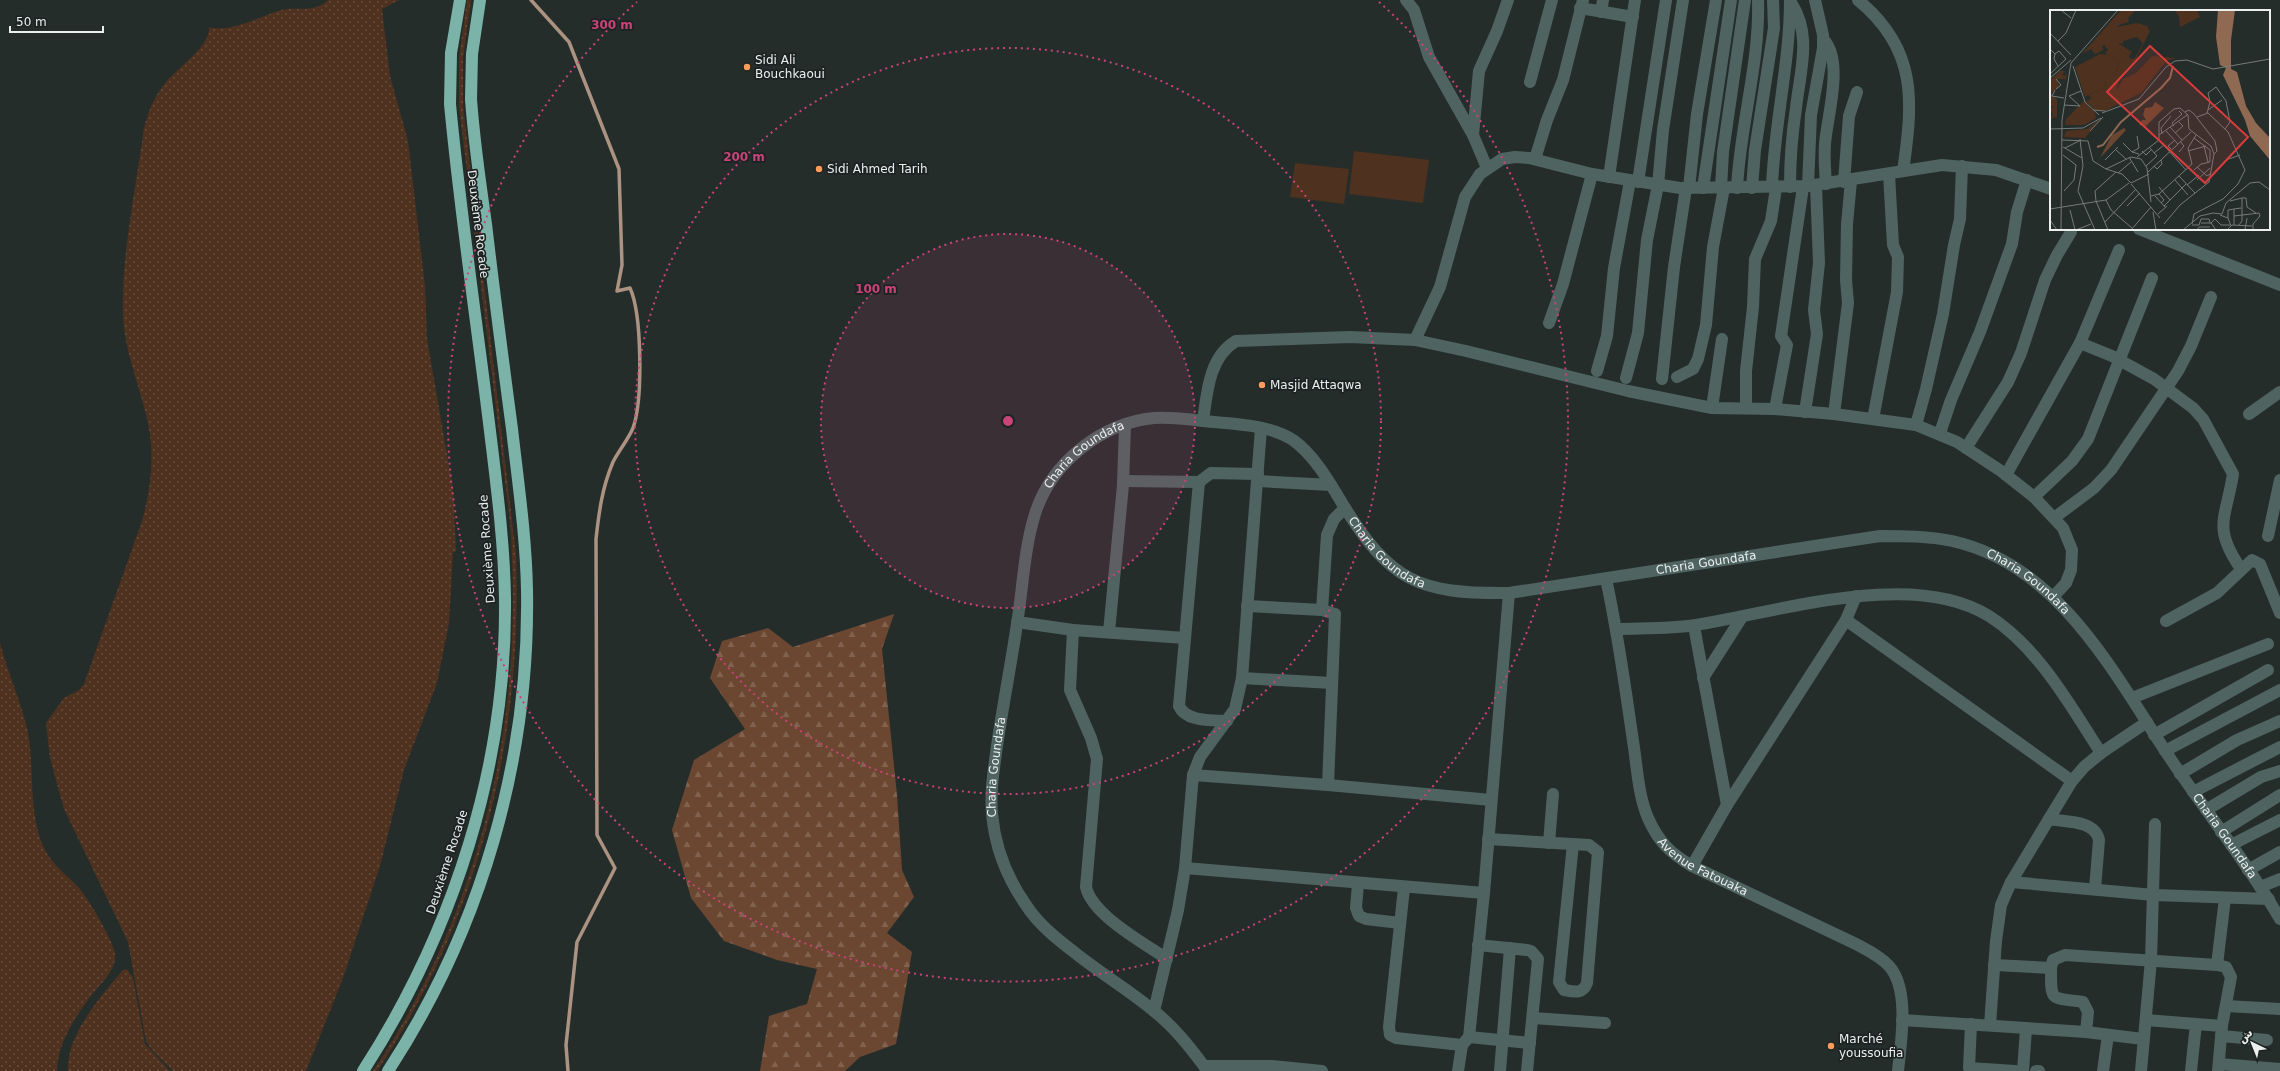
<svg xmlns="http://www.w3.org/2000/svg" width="2280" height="1071" font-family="'DejaVu Sans',Cairo,sans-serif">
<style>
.grass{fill:url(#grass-dots)}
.forest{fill:url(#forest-firs)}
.pitch{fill:#4e311e}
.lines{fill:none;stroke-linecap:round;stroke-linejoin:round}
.stream{stroke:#ab9281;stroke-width:3.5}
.minor{stroke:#4f6460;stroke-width:12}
.highway{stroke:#7cb3a8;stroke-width:12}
.ring{fill:none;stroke:#ca4379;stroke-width:2;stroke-dasharray:2 4}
.poi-dot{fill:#ff9b5a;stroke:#1c2322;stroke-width:1.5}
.labels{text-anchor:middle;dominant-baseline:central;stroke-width:3.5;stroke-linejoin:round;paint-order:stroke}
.poi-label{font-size:12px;fill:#ebf0ef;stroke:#1c2322;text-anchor:start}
.street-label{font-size:12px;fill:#ebf0ef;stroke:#1c2322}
.inset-river{fill:none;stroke:#8f6952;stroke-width:2}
.inset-road{fill:none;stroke:#747b79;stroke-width:1}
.view{fill:#d83c3c;fill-opacity:0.15;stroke:#d83c3c;stroke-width:2}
.inset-edge{fill:none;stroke:#ebf0ef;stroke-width:2}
.centre{fill:#ca4379;stroke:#1c2322;stroke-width:2}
.ring-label{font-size:12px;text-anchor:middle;font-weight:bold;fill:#ca4379;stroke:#1c2322;stroke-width:3.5;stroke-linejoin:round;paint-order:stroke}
</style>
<defs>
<pattern id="grass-dots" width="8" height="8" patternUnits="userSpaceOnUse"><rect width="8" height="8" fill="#4e311e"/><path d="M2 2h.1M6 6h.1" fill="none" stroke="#684f3f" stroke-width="1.8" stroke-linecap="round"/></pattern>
<pattern id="forest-firs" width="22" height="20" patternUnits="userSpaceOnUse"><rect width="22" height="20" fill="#6b4731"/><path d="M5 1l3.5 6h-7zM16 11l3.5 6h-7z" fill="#80624f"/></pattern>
</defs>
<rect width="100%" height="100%" fill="#252d2b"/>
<!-- grass -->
<path class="grass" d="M 328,0 L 399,0 L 382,9 L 390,76 L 408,141 L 425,286 L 427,339 L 453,489 L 456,551 L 453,552 L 449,623 L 437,683 L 404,770 L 380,866 L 343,978 L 306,1071 L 173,1071 L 151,1049 L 146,1041 L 128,942 L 64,809 L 50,758 L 46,723 L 64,698 L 79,690 L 84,684 L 142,521 C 149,495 153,470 151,443 C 147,400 125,360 123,316 C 121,256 136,188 144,128 C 148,113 153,99 163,86 C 175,69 211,47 209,27 C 228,34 261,16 281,10 C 297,6 314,14 328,0 Z
M 467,0 L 471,0 L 463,58 L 463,106 L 516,554 C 523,738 480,917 377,1071 L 373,1071 C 483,907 525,717 510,522 L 459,107 L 459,58 Z
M 0,643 C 8,674 22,703 28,733 C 35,771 27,821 48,855 C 56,868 69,877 79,888 C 88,898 114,942 115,954 C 117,972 97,986 88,1000 C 73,1020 57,1046 57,1071 L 0,1071 Z
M 127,969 L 133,978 L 145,1044 L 170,1071 L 68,1071 C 66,1035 101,996 123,970 Z"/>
<!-- forest -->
<path class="forest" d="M 894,614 L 882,649 L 897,795 L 902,870 L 914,897 L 887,933 L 912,952 L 896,1044 L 860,1057 L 845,1071 L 760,1071 L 769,1016 L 807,1004 L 817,969 L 777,960 L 724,941 L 691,898 L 672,830 L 694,760 L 745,729 L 710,678 L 722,641 L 768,628 L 793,647 Z"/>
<!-- pitch -->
<path class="pitch" d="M 1354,151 L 1429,160 L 1423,203 L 1349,194 Z
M 1295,163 L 1349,169 L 1344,204 L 1290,197 Z"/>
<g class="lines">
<!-- stream -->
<path class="stream" d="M 531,0 L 569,42 L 619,169 L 622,265 L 617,291 L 630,288 C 642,314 643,400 633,428 C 628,440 619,450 613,462 C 602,488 599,512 596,539 L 597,835 L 615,868 L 577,942 L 566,1045 L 568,1071"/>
<!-- minor -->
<g class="minor">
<path d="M 1406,0 L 1414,10 L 1429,57 L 1473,135 L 1487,168"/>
<path d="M 1858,0 C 1918,49 1913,102 1903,171"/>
<path d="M 1790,1 C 1813,34 1800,71 1796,108 C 1792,134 1790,161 1790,187"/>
<path d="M 1580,8 L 1633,17"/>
<path d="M 1601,12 L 1603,0"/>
<path d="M 1824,40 C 1844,62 1827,117 1825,144 C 1824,157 1825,171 1826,184"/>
<path d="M 1530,82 L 1552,0"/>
<path d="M 1473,135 L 1479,71 L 1497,31 L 1508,0"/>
<path d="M 1535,159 L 1547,120 L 1563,80 L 1583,0"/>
<path d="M 1609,177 L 1635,0"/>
<path d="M 1638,182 L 1666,0"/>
<path d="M 1844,182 L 1849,116 L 1857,92"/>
<path d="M 1808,186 L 1811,115 L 1823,48 L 1823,35 L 1815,0"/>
<path d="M 1772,187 C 1774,125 1790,63 1790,0"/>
<path d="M 1689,188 L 1697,114 L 1716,0"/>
<path d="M 1703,188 L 1731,0"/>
<path d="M 1721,188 L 1723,152 L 1745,0"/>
<path d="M 1737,188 C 1740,125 1760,63 1758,0"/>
<path d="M 1752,188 L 1755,150 L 1774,28 L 1773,0"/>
<path d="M 2139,229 L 2280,285"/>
<path d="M 1549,323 L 1563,284 L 1592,174"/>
<path d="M 1415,340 L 1440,287 L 1465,197 L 1480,174 L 1502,159 L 1515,157 L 1529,158 L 1592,174 L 1680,188 L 1808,186 L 1942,165 L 1996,170 L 2051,189"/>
<path d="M 2080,343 L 2112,356 L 2154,379 L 2193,408 L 2203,419 L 2233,474 C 2226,519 2212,527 2241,569"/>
<path d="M 1597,371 L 1607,336 L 1614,268 L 1630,181"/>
<path d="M 1677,377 L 1693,369 L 1698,359 L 1706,325 L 1713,247 L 1724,188"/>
<path d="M 1626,378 L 1638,333 L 1647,240 L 1658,185 L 1663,130 L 1683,0"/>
<path d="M 1662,379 L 1674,267 L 1686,188"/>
<path d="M 1712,408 L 1722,339"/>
<path d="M 1746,408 L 1746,371 L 1753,307 L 1755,259 L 1771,221 L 1776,188"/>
<path d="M 1775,409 L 1787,345 L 1781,336 L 1803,187"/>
<path d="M 1805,412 L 1817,334 L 1814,310 L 1819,263 L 1816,185"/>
<path d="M 1834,414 L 1848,303 L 1846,280 L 1847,224 L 1851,181"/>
<path d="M 2249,414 L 2280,392"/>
<path d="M 1873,419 L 1897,292 L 1898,257 L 1893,245 L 1889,174"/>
<path d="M 1203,421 C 1207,392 1209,357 1236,341 L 1350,337 L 1415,340 L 1466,351 L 1628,391 L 1712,408 L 1775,409 L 1834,414 L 1916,425 L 1957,442 L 2001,471 L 2034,497 L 2063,528 L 2072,550 L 2071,570 L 2066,583 L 2053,597"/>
<path d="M 1916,425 L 1926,389 L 1943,314 L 1954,245 L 1960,219 L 1962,166"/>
<path d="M 1940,433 L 1951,400 L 1980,332 L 2012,244 L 2017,212 L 2027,180"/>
<path d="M 1966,448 L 2008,382 L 2021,353 L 2045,280 L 2057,255 L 2071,232"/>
<path d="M 2006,475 L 2080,343 L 2119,250"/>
<path d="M 1123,481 L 1199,482 L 1211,473 L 1258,474"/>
<path d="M 1258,481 L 1331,485"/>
<path d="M 1199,482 L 1179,706 C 1186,722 1212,720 1227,721"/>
<path d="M 2034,497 L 2072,461 L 2088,439 L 2152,278"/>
<path d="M 2054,518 L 2094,488 L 2111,470 L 2178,371 L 2191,346 L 2211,297"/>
<path d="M 2268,536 L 2280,480"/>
<path id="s1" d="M 1606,579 C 1618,633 1625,686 1633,741 C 1637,765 1638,795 1648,818 C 1658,841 1670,853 1692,866 L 1856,944 C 1867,950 1880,956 1889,966 C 1910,989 1901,1042 1898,1071"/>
<path d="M 1247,606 L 1322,610 L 1335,614 L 1328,785"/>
<path d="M 1322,610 L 1327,535 L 1334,519 L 1345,508"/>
<path d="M 1846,620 L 2072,781"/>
<path d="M 2166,621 L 2217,593 L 2252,560 L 2260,564 L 2280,613"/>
<path d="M 1017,622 L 1073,630 L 1185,638"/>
<path d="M 1694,626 L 1727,805"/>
<path d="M 1617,629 C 1643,628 1670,629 1696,625 C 1779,612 1913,568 1989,616 C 2038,647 2070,705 2101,753"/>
<path d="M 1073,630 L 1070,690 L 1091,738 L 1097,759 L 1086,887 C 1092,915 1144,943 1167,959"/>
<path d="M 1109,632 L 1123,485 L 1125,425"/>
<path d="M 1242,678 L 1332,683"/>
<path d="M 1703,678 L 1742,617"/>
<path d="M 2132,698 L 2268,644"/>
<path d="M 2154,735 L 2268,670"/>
<path d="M 2165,751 L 2280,690"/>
<path d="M 2180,774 L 2237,740 L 2280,721"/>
<path d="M 1193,775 L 1328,785 L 1491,800"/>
<path d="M 2193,792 L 2280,747"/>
<path d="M 2206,810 L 2261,777 L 2280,771"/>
<path d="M 2049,819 C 2066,822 2095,820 2099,840 L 2095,889"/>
<path d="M 2221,832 L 2280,795"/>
<path d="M 1488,839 L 1589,845 L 1598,852 L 1587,983 C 1583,994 1575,992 1564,990 L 1559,982 L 1573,844"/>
<path d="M 1549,843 L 1553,794"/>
<path d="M 2231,845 L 2280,820"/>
<path d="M 1692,866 L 1727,805 L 1846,620 L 1856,596"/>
<path d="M 1185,868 L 1484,893"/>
<path d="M 2248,870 L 2280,852"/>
<path d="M 2011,882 L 2154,895 L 2269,899"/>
<path d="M 1358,884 L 1356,908 L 1359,916 L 1366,919 L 1400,923"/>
<path d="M 2260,887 L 2280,879"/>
<path d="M 1404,888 L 1389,1027 L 1390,1035 L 1396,1038 L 1462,1045"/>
<path d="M 1478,945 L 1527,950 L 1531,951 L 1538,959 L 1527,1071"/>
<path d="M 1994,965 L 2051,968 L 2053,960 L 2065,955 L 2217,965 L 2225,898"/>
<path d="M 2217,965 L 2226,967 L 2231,977 L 2222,1026 L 2218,1071"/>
<path d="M 2051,968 C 2051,1003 2050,997 2083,1002 L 2088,1012 L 2086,1032"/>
<path d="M 2226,1006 L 2280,1009"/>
<path d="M 1154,1011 L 1178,910 L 1185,868 L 1193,775 L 1200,757 L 1235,709 L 1242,678 L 1261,428"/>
<path d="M 1533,1018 L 1605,1023"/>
<path d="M 1902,1020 L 2086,1032 L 2143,1039"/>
<path d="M 2146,1020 L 2196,1024 L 2191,1071"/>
<path d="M 1971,1024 L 1969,1068 L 2015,1071"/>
<path d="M 2196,1024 L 2222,1026"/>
<path d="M 1990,1025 L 1996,941 L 2001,905 L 2011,882 L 2072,781 L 2084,767 L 2101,753 L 2147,722"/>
<path d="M 2221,1036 L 2267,1040"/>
<path d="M 1469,1037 L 1530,1043"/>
<path d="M 2219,1064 L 2280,1069"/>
<path id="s2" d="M 1204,1066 C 1189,1046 1174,1027 1154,1011 C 1129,990 1100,973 1074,952 C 1057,939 1038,924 1026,905 C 1007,878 995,847 992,814 C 990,791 994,768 997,746 C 1003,705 1011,664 1017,624 C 1023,587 1024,549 1035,514 C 1051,463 1101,423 1154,418 C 1170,417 1187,419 1203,421 C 1231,424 1269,424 1293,440 C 1314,455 1329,481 1342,503 C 1390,582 1419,594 1509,593 L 1880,536 C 1904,536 1928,536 1952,541 C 2062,565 2117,680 2174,764 C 2209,816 2249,865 2280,919"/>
<path d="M 1204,1066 L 1272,1066 L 1322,1071"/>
<path d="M 1458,1071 L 1462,1045 L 1469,1037 L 1484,893 L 1509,593"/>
<path d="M 1500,1071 L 1510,948"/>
<path d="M 2023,1071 L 2026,1029"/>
<path d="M 2036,1071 L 2039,1071"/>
<path d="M 2103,1071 L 2108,1035"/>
<path d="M 2141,1071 L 2151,960 L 2155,824"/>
</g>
<!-- highway -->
<path class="highway" d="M 363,1071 C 454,930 507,766 505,598 C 504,539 496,481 489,423 C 476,317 460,211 450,104 L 451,53 L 460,0
M 388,1071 C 481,929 530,760 527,590 C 526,536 518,482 512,429 C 503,361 494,293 486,224 C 480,183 474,141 471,99 L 472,54 L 480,0"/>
</g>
<!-- distance rings -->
<circle cx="1008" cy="421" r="187" fill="#ca4379" fill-opacity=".12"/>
<g class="ring">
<circle cx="1008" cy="421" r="187"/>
<circle cx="1008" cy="421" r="373"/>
<path d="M1379 2A560 560 0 1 1 637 2"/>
</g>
<!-- markers -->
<g class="poi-dot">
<circle cx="747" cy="67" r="4"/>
<circle cx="819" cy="169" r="4"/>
<circle cx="1262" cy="385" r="4"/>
<circle cx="1831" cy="1046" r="4"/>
</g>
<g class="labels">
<!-- poi labels -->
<g class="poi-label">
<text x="755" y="60">Sidi Ali<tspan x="755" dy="14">Bouchkaoui</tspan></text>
<text x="827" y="169">Sidi Ahmed Tarih</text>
<text x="1270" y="385">Masjid Attaqwa</text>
<text x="1839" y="1039">Marché<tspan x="1839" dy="14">youssoufia</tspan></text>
</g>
<!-- street labels -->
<g class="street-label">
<text transform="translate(478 224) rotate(83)">Deuxième Rocade</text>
<text stroke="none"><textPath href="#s2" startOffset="723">Charia Goundafa</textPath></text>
<text transform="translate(487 549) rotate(-94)">Deuxième Rocade</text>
<text stroke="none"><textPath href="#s2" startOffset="1095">Charia Goundafa</textPath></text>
<text stroke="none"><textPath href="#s2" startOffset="1430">Charia Goundafa</textPath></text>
<text stroke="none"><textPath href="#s2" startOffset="1766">Charia Goundafa</textPath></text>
<text stroke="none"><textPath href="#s2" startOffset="387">Charia Goundafa</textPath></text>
<text stroke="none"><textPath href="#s2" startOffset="2090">Charia Goundafa</textPath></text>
<text transform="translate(447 862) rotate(-72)">Deuxième Rocade</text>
<text stroke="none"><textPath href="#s1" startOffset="319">Avenue Fatouaka</textPath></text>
</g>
</g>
<!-- overview -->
<g transform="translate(2050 10)">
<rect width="220" height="220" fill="#252d2b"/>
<path d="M 71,0 L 86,0 L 78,8 L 79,12 L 71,14 L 67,17 L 87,13 L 97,16 L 100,21 L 85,51 L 77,58 L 68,73 L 66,82 L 73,69 L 86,63 L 102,46 L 126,48 L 116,51 L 92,82 L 55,101 L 45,100 L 36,91 L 41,89 L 39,85 L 55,77 L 56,70 L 65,64 L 69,53 L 55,43 L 58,40 L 54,35 L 52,37 L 54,39 L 48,43 L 45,44 L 41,39 L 32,44 ZM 87,27 L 93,33 L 85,48 L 81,49 L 77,44 L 79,46 L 82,42 L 68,33 L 73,34 L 73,31 ZM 34,91 L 45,103 L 46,108 L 34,115 L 15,115 L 16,109 ZM 50,109 L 35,128 L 14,127 L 16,121 L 37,119 Z" fill="#4e311e" fill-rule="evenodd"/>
<path d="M 105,92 L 114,98 L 96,116 L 89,115 L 92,110 L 96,110 L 93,105 L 95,98 L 102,97 ZM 74,118 L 76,120 L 50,148 L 62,125 Z" fill="#6b4731"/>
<path d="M 124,0 L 147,0 L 150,7 L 130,17 L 129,6 Z" fill="#4e311e"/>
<path d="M 50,44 L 58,45 L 69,53 L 64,66 L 56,70 L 55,77 L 35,87 L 25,57 Z" fill="#4e311e"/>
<path d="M 10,61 L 15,61 L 12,65 L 15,66 L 17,63 L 16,69 L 7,69 L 9,77 L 1,83 L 7,90 L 7,107 L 0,109 L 3,104 L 0,99 L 5,96 L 0,97 L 0,70 Z" fill="#4e311e"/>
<path d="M 168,0 L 185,0 L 181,30 L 181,59 L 187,62 L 196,96 L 206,113 L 220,128 L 220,150 L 200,126 L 195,110 L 173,65 L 176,58 L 170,55 L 166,27 Z" fill="#8f6952"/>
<path class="inset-river" d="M 47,137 L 53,135 L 71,112 L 111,78 L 120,68 L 123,56"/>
<path class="inset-road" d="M 11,0 L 21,8M 0,23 L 21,45M 8,31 L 16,23 L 26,0M 0,39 L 5,44 L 4,49 L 8,56M 23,56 L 35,92 L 49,105M 0,64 L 16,49 L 9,41 L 5,44M 0,68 L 21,50M 6,79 L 11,75 L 6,69M 5,80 L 2,86 L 14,88M 19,86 L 31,81M 14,95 L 30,96 L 19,86M 43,100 L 55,101M 158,100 L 172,90M 135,102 L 139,100 L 144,104 L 165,131 L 167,141 L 164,144M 52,103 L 89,89 L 116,57 L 125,51 L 137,50 L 163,59 L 220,49M 157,103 L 160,92 L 158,83 L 166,77 L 176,91 L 180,112 L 175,119M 124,116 L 122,113 L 132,104 L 129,101M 120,117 L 132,130M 0,119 L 33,118 L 51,108M 40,121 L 53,107M 116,121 L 128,134M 125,123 L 133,116 L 129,112M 112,124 L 111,118 L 121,106M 109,125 L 137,105M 87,126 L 89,138 L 82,142 L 89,144M 144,128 L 160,140 L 160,152M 30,129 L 33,156 L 28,181 L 45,220M 12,130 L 38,131 L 43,151 L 56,159 L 81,147 L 91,149 L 97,158 L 101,192M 109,130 L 109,112 L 124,99 L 130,98 L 138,105 L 139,119 L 161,136 L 164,144 L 159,172 L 130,195 L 114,214M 109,130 L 136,160M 73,133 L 82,142M 154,136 L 158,152M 13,137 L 32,148M 15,138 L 31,130M 121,139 L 118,136 L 125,130M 66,140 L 76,149M 92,141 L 96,145 L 101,140M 138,141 L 156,136M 129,142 L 134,136 L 130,131M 104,143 L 114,135M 13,145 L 26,155 L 24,170 L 14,181M 79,147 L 88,162M 87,147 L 109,130M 55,150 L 68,137M 176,150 L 190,145M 96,156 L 107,146 L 99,137M 104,156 L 107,159 L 112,154 L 111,150M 147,157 L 157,166 L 160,164M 56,159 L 72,164 L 81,173M 144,160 L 151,154 L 160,152M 98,162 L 141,122M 68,163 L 81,152M 129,166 L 145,183M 125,170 L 138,185M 147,170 L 160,158M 81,173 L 99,164M 81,174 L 110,208M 137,175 L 149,165M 109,177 L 120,190M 109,184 L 114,190 L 111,193M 101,186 L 109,184 L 142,154 L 138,138 L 146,125M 105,186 L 115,197M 56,190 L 61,200 L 82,218M 180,191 L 192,188M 77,196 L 90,183M 114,196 L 136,174M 0,199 L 56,190 L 79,173M 20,200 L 25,220M 103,202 L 106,220M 108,204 L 117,196M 170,205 L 178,208 L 181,216M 184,206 L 209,203 L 210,206 L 203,214 L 203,220M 178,208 L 178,200 L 184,199M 0,210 L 7,220M 55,212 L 86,179M 151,213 L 161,213 L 166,220M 161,213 L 165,209 L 171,215 L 180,215M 142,214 L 144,204 L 173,189 L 188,174 L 195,160 L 178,122 L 158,103 L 147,107M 142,215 L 149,215 L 151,209 L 159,209 L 160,213M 184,215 L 184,199 L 191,198M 189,215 L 192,211 L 192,188 L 196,188 L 197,197 L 206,203M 11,220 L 12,110 L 21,53 L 68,0M 26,220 L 41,214M 58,220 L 46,191 L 45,181 L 66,162M 81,220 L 101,197M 133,220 L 150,206 L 163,203 L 172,204 L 176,193 L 200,173 L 209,172 L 220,180M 147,220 L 149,217 L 160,217M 177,220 L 182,215 L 202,216M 195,220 L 197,208"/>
<path class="view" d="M 100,36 L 198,127 L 155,173 L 57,82 Z"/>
<rect width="220" height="220" class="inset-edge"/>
</g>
<circle cx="1008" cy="421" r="6" class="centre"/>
<g class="ring-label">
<text x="612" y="29">300 m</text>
<text x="744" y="161">200 m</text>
<text x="876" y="293">100 m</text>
</g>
<!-- north arrow -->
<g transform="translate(2252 1043) rotate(317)" stroke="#1c2322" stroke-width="3" paint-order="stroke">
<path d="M0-3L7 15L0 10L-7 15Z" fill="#ebf0ef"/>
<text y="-6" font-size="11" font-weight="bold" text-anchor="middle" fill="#ebf0ef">ش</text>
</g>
<!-- scale -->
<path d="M10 26v6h93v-6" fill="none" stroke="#ebf0ef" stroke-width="2"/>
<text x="16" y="26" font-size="12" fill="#ebf0ef" stroke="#1c2322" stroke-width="3" paint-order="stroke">50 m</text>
</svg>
